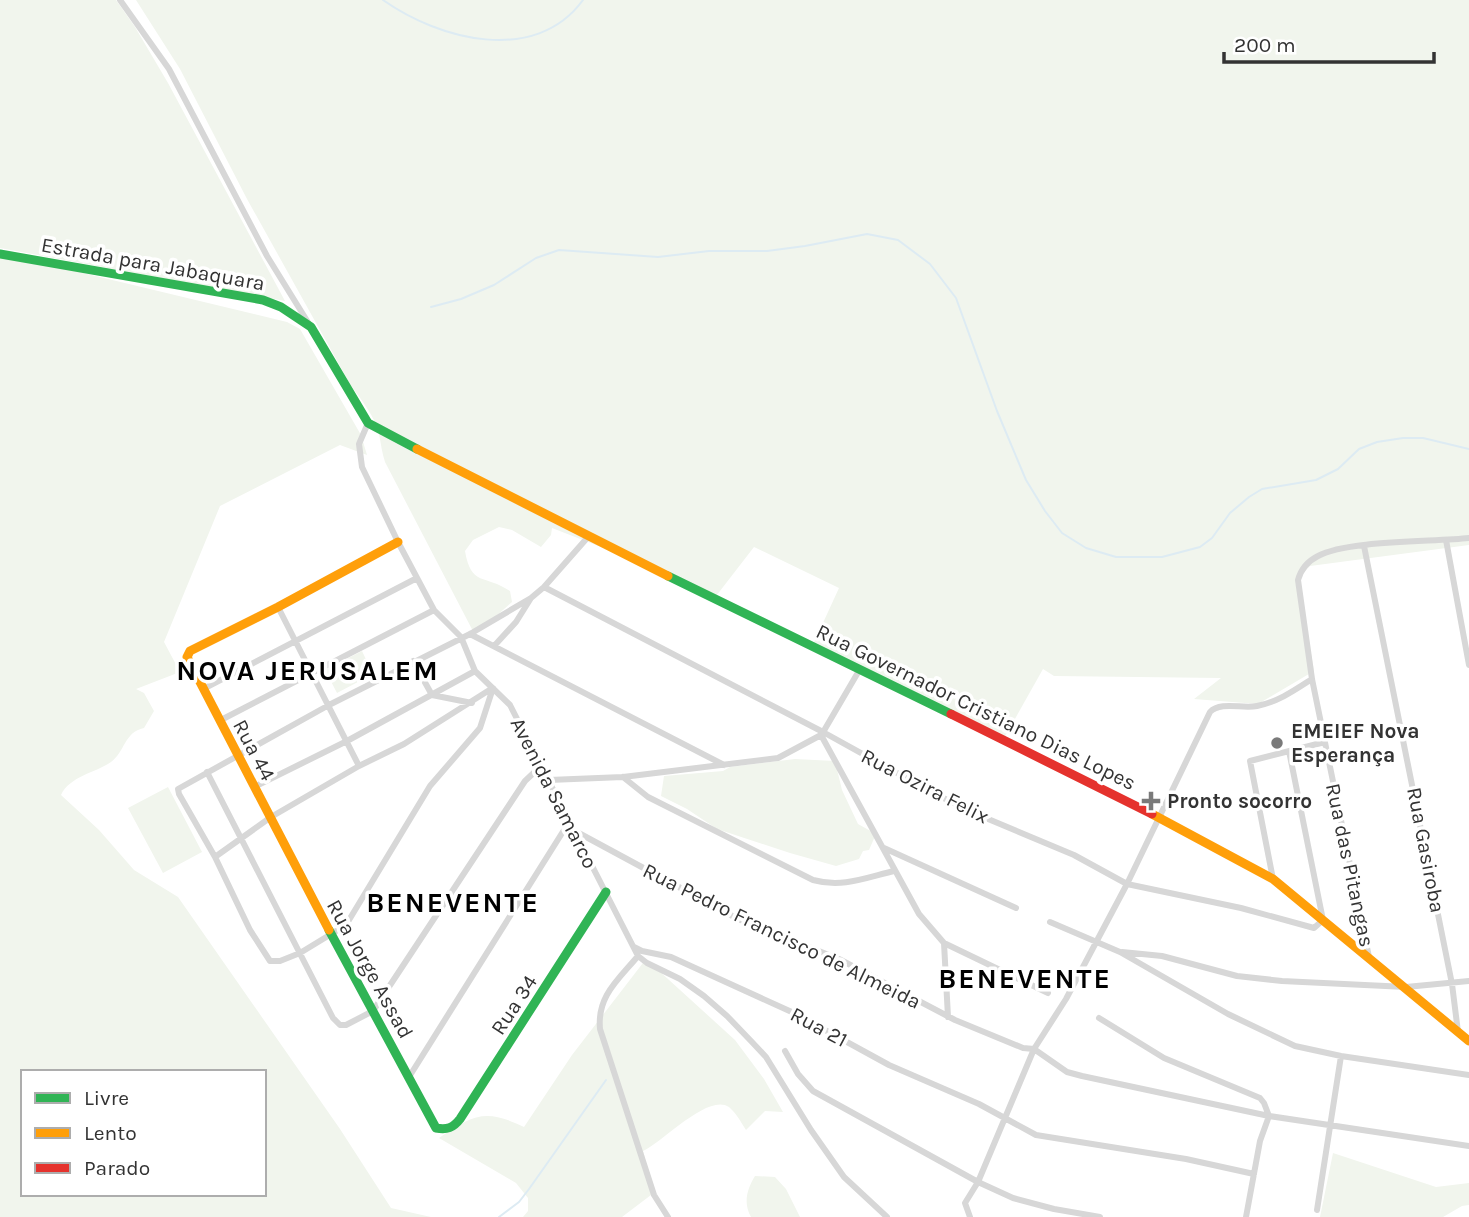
<svg xmlns="http://www.w3.org/2000/svg" width="1469" height="1217" font-family="Karla,sans-serif">
<style>
.green{fill:#f1f5ed;fill-rule:evenodd}
.lines{fill:none;stroke-linecap:round;stroke-linejoin:round}
.stream{stroke:#ddebf3;stroke-width:2}
.street{stroke:#d7d7d7;stroke-width:6}
.fast{stroke:#30b455;stroke-width:9}
.slow{stroke:#ff9f0a;stroke-width:9}
.jam{stroke:#e5322d;stroke-width:9}
.poi-dot{fill:#7a7a7a;stroke:#fff;stroke-width:2.5}
.labels{text-anchor:middle;dominant-baseline:central;stroke-width:7;stroke-linejoin:round;paint-order:stroke}
.street-label{font-size:21px;fill:#333;stroke:#fff}
.poi-label{font-size:21px;font-weight:bold;fill:#333;stroke:#fff;text-anchor:start}
.district-label{font-size:28px;font-weight:bold;letter-spacing:2px;fill:#000;stroke:#fff}
</style>
<rect width="100%" height="100%" fill="#fff"/>
<!-- green -->
<path class="green" d="M 0,0 L 116,0 L 135,27 L 168,83 L 285,301 L 0,248 Z
M 136,0 L 1469,0 L 1469,545 L 1310,566 L 1301,575 L 1299,582 L 1314,671 L 1258,704 L 1194,699 L 1221,678 L 1054,676 L 1043,669 L 1002,742 L 811,649 L 839,588 L 754,547 L 713,600 L 606,549 L 552,528 L 551,535 L 541,547 L 512,530 L 499,527 L 473,540 L 465,551 C 471,587 485,574 510,591 L 512,602 L 475,635 L 385,462 C 382,453 381,444 379,434 C 375,416 361,400 350,384 L 247,199 L 180,69 Z
M 0,256 L 77,269 L 79,272 L 287,322 L 300,329 L 361,435 L 367,455 L 340,445 L 220,506 L 164,642 L 180,672 L 136,689 L 144,693 L 154,711 L 144,728 C 124,732 125,752 111,762 C 95,773 70,776 61,795 L 99,830 L 134,870 L 178,897 L 340,1129 L 391,1208 L 431,1217 L 0,1217 ZM 23,1072 L 264,1072 L 264,1194 L 23,1194 Z
M 362,651 L 373,674 L 337,693 L 325,670 Z
M 795,759 L 835,761 L 842,790 L 858,824 L 876,834 L 869,850 L 863,851 L 859,859 L 836,866 L 790,853 L 717,829 L 687,809 L 661,796 L 664,776 L 723,771 L 730,767 Z
M 168,787 L 202,852 L 163,873 L 128,808 Z
M 646,959 L 735,1040 L 764,1079 L 783,1112 L 765,1111 L 746,1130 C 741,1122 736,1113 729,1107 C 708,1093 663,1142 643,1151 L 652,1184 L 651,1195 L 622,1217 L 523,1217 L 528,1211 L 528,1198 L 516,1183 L 439,1138 C 473,1115 485,1108 524,1127 L 572,1055 Z
M 1333,1153 L 1436,1187 L 1469,1183 L 1469,1205 L 1462,1206 L 1443,1217 L 1320,1217 Z
M 755,1176 L 775,1177 L 786,1189 L 800,1217 L 751,1217 C 743,1203 747,1189 755,1176 Z"/>
<g class="lines">
<!-- stream -->
<path class="stream" d="M 383,0 C 438,39 535,66 583,0
M 431,307 L 461,299 L 494,285 L 536,258 L 559,250 L 658,257 L 709,251 L 767,251 L 805,246 L 867,234 L 898,240 L 930,264 L 956,298 L 997,411 L 1026,480 L 1045,511 L 1062,533 L 1086,548 L 1116,557 L 1162,557 L 1200,547 L 1212,538 L 1230,513 L 1249,497 L 1262,489 L 1316,480 L 1338,469 L 1359,449 L 1377,442 L 1403,438 L 1423,438 L 1469,449
M 499,1217 L 519,1202 L 529,1189 L 606,1080"/>
<!-- street -->
<path class="street" d="M 120,0 L 169,69 L 267,256 L 309,324
M 368,423 L 359,444 L 362,467 L 398,542 L 434,610 L 461,637 L 475,671 L 510,705 L 638,956 L 647,963 L 680,979 L 704,996 L 727,1016 L 751,1041 L 766,1057 L 811,1130 L 844,1177 L 887,1217
M 1446,540 L 1469,665
M 1364,546 L 1452,984 L 1458,1032
M 544,587 L 823,732 L 935,794 L 981,816 L 1074,855 L 1127,884 L 1241,908 L 1314,928 L 1323,920 L 1289,751
M 278,607 L 359,766
M 470,634 L 724,765
M 495,645 L 516,622 L 531,598 L 544,587 L 588,537
M 413,661 L 432,695 L 472,703
M 493,688 L 480,728 L 430,786 L 346,925 L 300,953 L 280,961 L 270,961 L 250,930 L 215,857 L 179,794 L 178,789 L 329,705 L 470,634 L 531,598
M 203,689 L 417,578
M 219,721 L 434,610
M 822,734 L 860,669
M 821,735 L 919,914 L 944,943 L 948,1017
M 207,772 L 333,1018 L 340,1025 L 346,1025 L 373,1011 L 525,781 L 542,765
M 623,777 L 648,797 L 813,880 C 842,888 865,878 894,871
M 549,780 L 623,777 L 778,758 L 821,735
M 254,787 L 347,741 L 475,671
M 575,831 L 738,919 L 839,959 L 955,1020 L 1023,1048 L 1034,1049 L 1067,1072 L 1082,1076 L 1269,1116 L 1469,1146
M 884,848 L 1016,908
M 215,857 L 271,817 L 359,766 L 404,744 L 491,689
M 1273,879 L 1250,761 L 1325,742
M 1050,922 L 1120,952 L 1228,1014 L 1295,1046 L 1341,1056 L 1469,1075
M 944,943 L 1048,993
M 634,947 L 642,951 L 671,957 L 794,1013 L 889,1065 L 979,1104 L 1036,1135 L 1186,1159 L 1254,1174
M 1122,952 L 1162,956 L 1237,976 L 1282,981 L 1406,987 L 1469,981
M 638,956 C 618,980 597,996 600,1029 L 654,1195 L 668,1217
M 1369,957 L 1312,679 L 1298,580 C 1301,569 1308,561 1318,556 C 1347,540 1433,542 1469,538
M 1099,1018 L 1164,1058 L 1260,1098 L 1264,1103 L 1269,1116
M 785,1051 L 798,1074 L 813,1091 L 978,1182 L 1013,1198 L 1054,1209 L 1100,1217
M 409,1077 L 569,822
M 1317,1210 L 1341,1056
M 970,1217 L 965,1203 L 978,1182 L 1034,1049 L 1066,999 L 1127,884 L 1210,712 C 1221,701 1242,709 1257,706 C 1278,702 1295,690 1312,679
M 1246,1217 L 1260,1141 L 1269,1116"/>
<!-- fast -->
<path class="fast" d="M 0,254 L 263,300 L 281,307 L 311,327 L 368,423 L 417,449
M 668,576 L 951,714
M 329,930 L 436,1128 C 447,1130 453,1128 460,1119 L 606,892"/>
<!-- slow -->
<path class="slow" d="M 417,449 L 668,576
M 1152,814 L 1273,879 L 1469,1041
M 329,930 L 187,657 L 190,651 L 278,607 L 398,542"/>
<!-- jam -->
<path class="jam" d="M 951,714 L 1152,814"/>
</g>
<!-- markers -->
<g class="poi-dot">
<circle cx="1277" cy="743" r="7"/>
<path d="M1147.5 790.5h7v7h7v7h-7v7h-7v-7h-7v-7h7z"/>
</g>
<g class="labels">
<!-- street labels -->
<g class="street-label">
<text transform="translate(153 264) rotate(10)">Estrada para Jabaquara</text>
<text transform="translate(976 707) rotate(26)">Rua Governador Cristiano Dias Lopes</text>
<text transform="translate(254 750) rotate(62)">Rua 44</text>
<text transform="translate(925 786) rotate(27)">Rua Ozira Felix</text>
<text transform="translate(554 793) rotate(63)">Avenida Samarco</text>
<text transform="translate(1426 850) rotate(79)">Rua Gasiroba</text>
<text transform="translate(1350 865) rotate(78)">Rua das Pitangas</text>
<text transform="translate(782 936) rotate(26)">Rua Pedro Francisco de Almeida</text>
<text transform="translate(370 969) rotate(61)">Rua Jorge Assad</text>
<text transform="translate(514 1005) rotate(-57)">Rua 34</text>
<text transform="translate(819 1027) rotate(28)">Rua 21</text>
</g>
<!-- poi labels -->
<g class="poi-label">
<text x="1291" y="731">EMEIEF Nova<tspan x="1291" dy="24">Esperança</tspan></text>
<text x="1167" y="801">Pronto socorro</text>
</g>
<!-- district labels -->
<g class="district-label">
<text x="308" y="670">NOVA JERUSALEM</text>
<text x="453" y="902">BENEVENTE</text>
<text x="1025" y="978">BENEVENTE</text>
</g>
</g>
<!-- legend -->
<rect x="21" y="1070" width="245" height="126" fill="#ffffff" stroke="#adadad" stroke-width="2"/>
<rect x="35" y="1093" width="35" height="10" fill="#30b455" stroke="#adadad" stroke-width="2"/>
<text x="84" y="1105" font-size="21" fill="#333333">Livre</text>
<rect x="35" y="1128" width="35" height="10" fill="#ff9f0a" stroke="#adadad" stroke-width="2"/>
<text x="84" y="1140" font-size="21" fill="#333333">Lento</text>
<rect x="35" y="1163" width="35" height="10" fill="#e5322d" stroke="#adadad" stroke-width="2"/>
<text x="84" y="1175" font-size="21" fill="#333333">Parado</text>
<!-- scale -->
<path d="M1224 52v10h210v-10" fill="none" stroke="#333333" stroke-width="3.5"/>
<text x="1234" y="52" font-size="21" fill="#333333" stroke="#ffffff" stroke-width="5" paint-order="stroke">200 m</text>
</svg>
